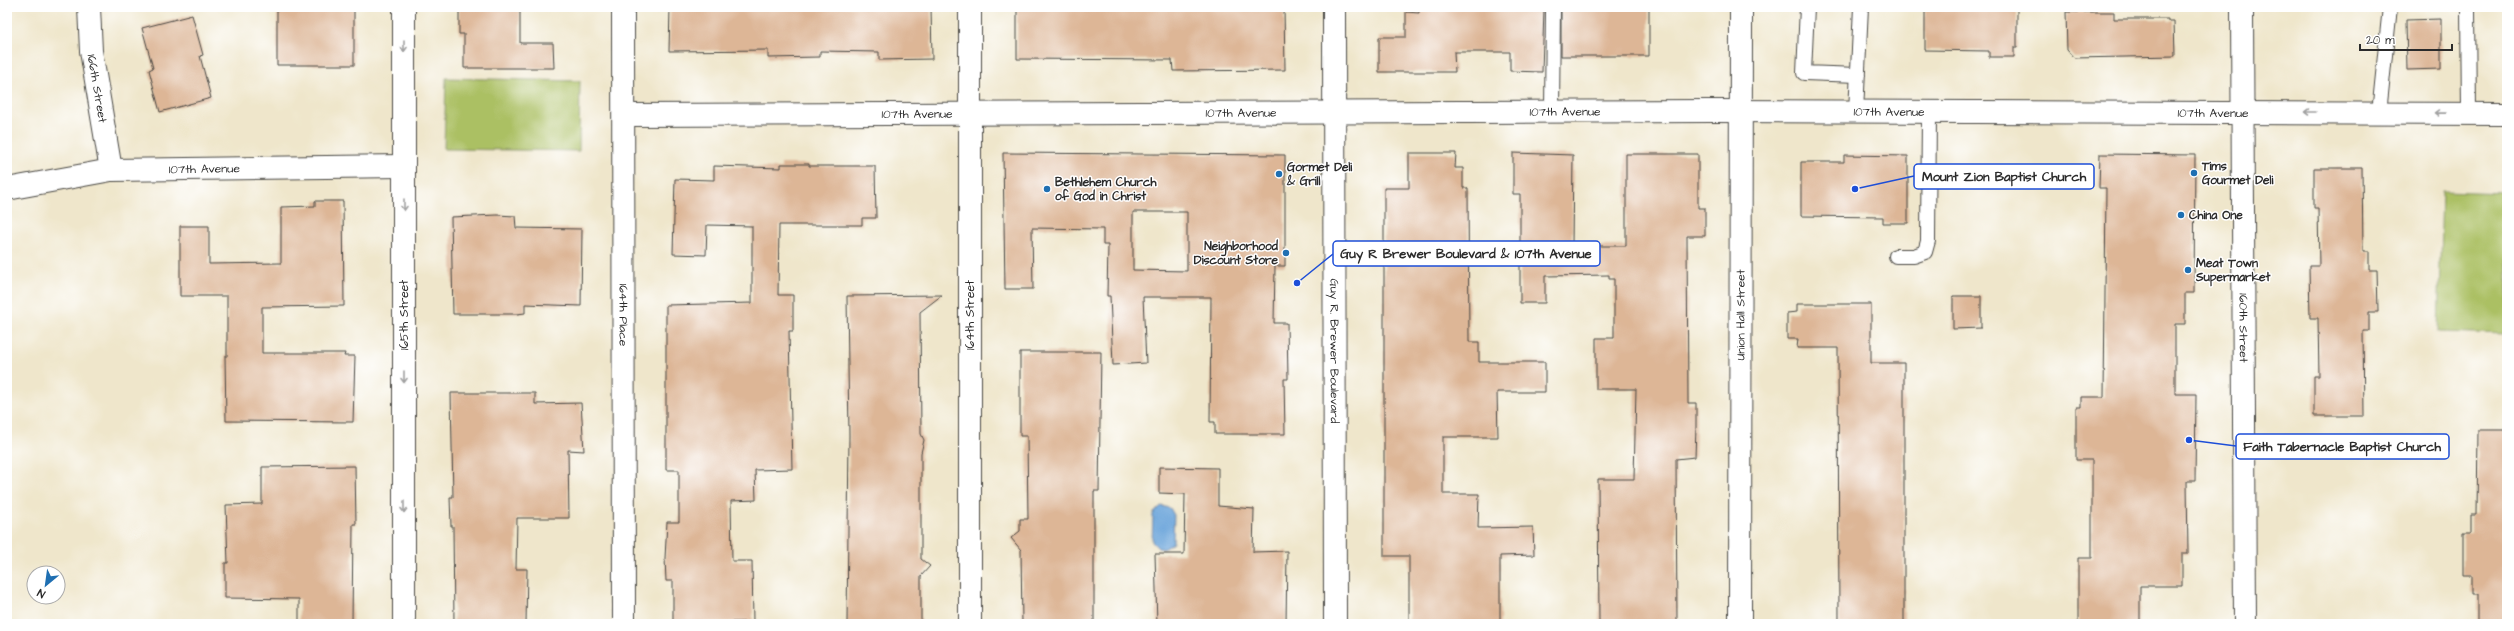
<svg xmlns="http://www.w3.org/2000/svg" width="2514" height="631" font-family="'Architects Daughter',sans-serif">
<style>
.green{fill:#abc064;stroke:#6b7648}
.water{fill:#6aa4da;stroke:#4a6882}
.building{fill:#ddb696;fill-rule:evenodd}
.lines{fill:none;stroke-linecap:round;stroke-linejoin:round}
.service-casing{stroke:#484743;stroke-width:16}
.minor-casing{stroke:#484743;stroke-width:24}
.secondary-casing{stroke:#484743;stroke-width:24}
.service{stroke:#fff;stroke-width:14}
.minor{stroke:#fff;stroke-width:22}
.secondary{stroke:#fff;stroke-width:22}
.oneway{stroke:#a0a0a0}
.poi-dot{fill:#1f6fb2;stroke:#fff;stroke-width:1.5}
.labels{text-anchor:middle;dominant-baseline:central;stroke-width:3;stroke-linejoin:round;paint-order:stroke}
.street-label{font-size:12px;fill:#2b2b2b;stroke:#fff}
.poi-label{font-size:12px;font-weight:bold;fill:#2b2b2b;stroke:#fff;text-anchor:start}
.leader{fill:none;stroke:#1d4ed8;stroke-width:1.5}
.callout-dot{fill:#1d4ed8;stroke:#fff;stroke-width:1.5}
.callout{fill:#fff;stroke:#1d4ed8;stroke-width:1.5}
.callout-label{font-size:13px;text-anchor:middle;font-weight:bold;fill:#2b2b2b}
</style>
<rect width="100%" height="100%" fill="#fff"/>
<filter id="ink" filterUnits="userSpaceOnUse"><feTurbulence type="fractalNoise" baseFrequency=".025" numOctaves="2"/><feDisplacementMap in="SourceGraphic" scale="8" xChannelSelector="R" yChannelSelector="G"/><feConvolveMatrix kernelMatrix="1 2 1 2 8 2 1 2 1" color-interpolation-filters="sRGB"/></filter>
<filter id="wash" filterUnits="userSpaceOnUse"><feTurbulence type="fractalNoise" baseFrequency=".012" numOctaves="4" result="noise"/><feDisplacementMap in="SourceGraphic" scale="16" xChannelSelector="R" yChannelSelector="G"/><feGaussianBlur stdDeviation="0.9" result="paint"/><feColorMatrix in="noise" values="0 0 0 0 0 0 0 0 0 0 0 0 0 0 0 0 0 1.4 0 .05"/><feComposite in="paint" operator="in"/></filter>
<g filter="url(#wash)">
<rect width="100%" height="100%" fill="#efe6cb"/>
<!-- green -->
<path class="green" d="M 446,78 L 580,81 L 579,151 L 444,149 Z
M 2442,191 L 2507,193 L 2507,334 L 2438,332 Z"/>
<!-- water -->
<path class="water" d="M 1161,506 L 1170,508 L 1174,515 L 1173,543 L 1163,549 L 1158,548 L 1152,542 L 1153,514 Z"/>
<g id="blocks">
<!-- building -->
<path class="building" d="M 277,7 L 354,7 L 354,65 L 277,65 Z
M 459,7 L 520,7 L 520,43 L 553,43 L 554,68 L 464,68 L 464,34 L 459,34 Z
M 670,7 L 931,7 L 932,59 L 879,60 L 879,52 L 820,51 L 820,57 L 768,58 L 768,50 L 669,51 Z
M 1017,7 L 1284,7 L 1285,70 L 1173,71 L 1172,60 L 1017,59 Z
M 1419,7 L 1544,8 L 1542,72 L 1510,71 L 1510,52 L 1454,52 L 1455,72 L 1379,72 L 1379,37 L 1406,37 L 1406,12 L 1419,13 Z
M 1649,7 L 1649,56 L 1561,56 L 1561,8 Z
M 1925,7 L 2017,7 L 2017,48 L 2014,48 L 2014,57 L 1989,57 L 1989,51 L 1925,50 Z
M 2066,12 L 2114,12 L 2114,19 L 2168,19 L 2168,21 L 2174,21 L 2175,56 L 2074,58 L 2067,50 Z
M 192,15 L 203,55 L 200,56 L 211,98 L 160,112 L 149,70 L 153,68 L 142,28 Z
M 2441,19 L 2441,69 L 2407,70 L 2406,20 Z
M 1003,153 L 1285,155 L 1285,266 L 1275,266 L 1274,323 L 1287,323 L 1288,379 L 1284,379 L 1285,434 L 1215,434 L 1215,422 L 1210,422 L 1211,297 L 1143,297 L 1146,363 L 1113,365 L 1110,296 L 1107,296 L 1108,245 L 1103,245 L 1103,229 L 1032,228 L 1033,289 L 1005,289 ZM 1133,212 L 1187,212 L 1187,271 L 1133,270 Z
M 1409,153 L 1456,153 L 1455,168 L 1463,168 L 1463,188 L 1468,188 L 1469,342 L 1479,342 L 1479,362 L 1545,362 L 1545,392 L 1497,392 L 1498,437 L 1443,437 L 1443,494 L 1479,494 L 1478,528 L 1533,527 L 1534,555 L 1500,556 L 1500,624 L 1409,624 L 1409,556 L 1384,556 L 1384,188 L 1409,188 Z
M 1513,153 L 1573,155 L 1572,246 L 1626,246 L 1626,154 L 1698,154 L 1698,208 L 1705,208 L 1705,236 L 1687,236 L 1688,403 L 1696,403 L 1696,427 L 1695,457 L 1676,459 L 1677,624 L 1599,624 L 1598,479 L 1634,479 L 1636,389 L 1596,389 L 1596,338 L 1614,338 L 1614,279 L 1609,279 L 1609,275 L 1545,276 L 1545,303 L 1520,303 L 1520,194 L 1513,194 Z
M 2100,154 L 2195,155 L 2194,293 L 2185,293 L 2185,324 L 2175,324 L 2175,394 L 2196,394 L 2195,481 L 2187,481 L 2188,554 L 2182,554 L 2182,586 L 2140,586 L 2140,624 L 2078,624 L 2078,558 L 2092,558 L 2092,460 L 2076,460 L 2076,407 L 2081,407 L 2081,397 L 2104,397 L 2106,188 L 2099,188 Z
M 1844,155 L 1908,156 L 1908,223 L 1883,223 L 1883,217 L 1801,216 L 1801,162 L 1844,162 Z
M 781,164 L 809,164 L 809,166 L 875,166 L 876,218 L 862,218 L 862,225 L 779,225 L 778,295 L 793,295 L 793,331 L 789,331 L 792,469 L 755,470 L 756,500 L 731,501 L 732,561 L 752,561 L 753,622 L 673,622 L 673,581 L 666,581 L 665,558 L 667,522 L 679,522 L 679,470 L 666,470 L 666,305 L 752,303 L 752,226 L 707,225 L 706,255 L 673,254 L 675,179 L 714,180 L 714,166 L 781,168 Z
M 2314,168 L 2362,168 L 2363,251 L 2369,251 L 2369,270 L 2377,270 L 2378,312 L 2369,312 L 2369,331 L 2363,331 L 2364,416 L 2314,416 L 2314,376 L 2319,376 L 2318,318 L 2310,318 L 2309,266 L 2319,266 L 2318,208 L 2314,208 Z
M 315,201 L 343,201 L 344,306 L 262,307 L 262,353 L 345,353 L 344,356 L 355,356 L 353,422 L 226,421 L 225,356 L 227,356 L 227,296 L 180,296 L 180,226 L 209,226 L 209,264 L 281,263 L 281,207 L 315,206 Z
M 497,215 L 515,216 L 516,228 L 582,229 L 581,306 L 525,304 L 525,313 L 517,314 L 453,314 L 451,217 Z
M 942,295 L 920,312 L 921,434 L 924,440 L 921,453 L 921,559 L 930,566 L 921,576 L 921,624 L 847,624 L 849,435 L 847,296 Z
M 1953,296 L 1981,296 L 1981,328 L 1953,329 Z
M 1797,304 L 1871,304 L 1871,363 L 1904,363 L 1904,624 L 1839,624 L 1838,348 L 1797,348 L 1798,339 L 1787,339 L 1787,313 L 1797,312 Z
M 1020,352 L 1101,352 L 1099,491 L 1094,491 L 1094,624 L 1022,624 L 1021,550 L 1011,538 L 1020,531 L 1020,519 L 1028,519 L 1027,436 L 1020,436 Z
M 451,393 L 535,393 L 535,404 L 581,403 L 584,451 L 568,450 L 569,518 L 517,518 L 516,569 L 527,569 L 526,624 L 454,624 L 453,526 L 451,526 L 450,497 L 453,497 Z
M 2478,430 L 2507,430 L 2507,624 L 2478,624 L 2478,594 L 2472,594 L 2472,575 L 2463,575 L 2463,533 L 2471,533 L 2471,514 L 2477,514 Z
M 355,466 L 356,524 L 353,524 L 352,624 L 299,624 L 299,599 L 225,598 L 225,563 L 228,563 L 226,505 L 262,504 L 262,467 Z
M 1159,467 L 1218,468 L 1218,506 L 1254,509 L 1253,552 L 1287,551 L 1286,624 L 1157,624 L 1155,554 L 1184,554 L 1185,494 L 1159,493 Z"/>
</g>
</g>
<g filter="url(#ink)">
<use href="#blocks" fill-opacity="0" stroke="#484743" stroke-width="1"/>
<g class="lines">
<!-- service casing -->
<g class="service-casing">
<path id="service" d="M 1807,7 L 1804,73 L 1858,75
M 2468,7 L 2469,114
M 1552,112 L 1553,7
M 1856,112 L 1861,7
M 2379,113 L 2390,7
M 1896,256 L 1914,256 L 1925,252 L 1928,241 L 1929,112"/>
</g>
<!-- minor casing -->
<g class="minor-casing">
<g id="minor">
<path id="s1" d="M 89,7 L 91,51 L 111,170"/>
<path d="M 404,7 L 404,624"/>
<path id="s2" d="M 623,7 L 624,624"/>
<path d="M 970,7 L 970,624"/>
<path id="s3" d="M 2242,7 L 2245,624"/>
<path id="s4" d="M 624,115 L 1713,111 L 2507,114"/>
<path id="s5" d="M 7,189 L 111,170 L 403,166"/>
<path id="s6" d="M 1740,624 L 1741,7"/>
</g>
</g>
<!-- secondary casing -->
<g class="secondary-casing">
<g id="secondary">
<path id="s7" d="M 1334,7 L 1335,624"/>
</g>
</g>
<!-- service -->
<use href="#service" class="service"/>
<!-- minor -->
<use href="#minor" class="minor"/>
<!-- secondary -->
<use href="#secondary" class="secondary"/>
</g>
<!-- one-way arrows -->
<defs><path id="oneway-shaft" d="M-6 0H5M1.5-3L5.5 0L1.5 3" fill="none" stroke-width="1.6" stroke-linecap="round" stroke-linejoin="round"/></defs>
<g class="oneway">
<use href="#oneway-shaft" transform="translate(404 46) rotate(90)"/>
<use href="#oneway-shaft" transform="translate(2310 112) rotate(-180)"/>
<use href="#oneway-shaft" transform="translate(2440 113) rotate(-179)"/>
<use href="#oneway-shaft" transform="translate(404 205) rotate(90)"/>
<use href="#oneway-shaft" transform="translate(404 377) rotate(90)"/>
<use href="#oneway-shaft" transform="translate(404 507) rotate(90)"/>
</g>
</g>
<!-- markers -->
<g class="poi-dot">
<circle cx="2194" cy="173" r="4"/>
<circle cx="1279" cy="174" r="4"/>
<circle cx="1047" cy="189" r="4"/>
<circle cx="2181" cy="215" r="4"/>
<circle cx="1286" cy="253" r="4"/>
<circle cx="2188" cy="270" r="4"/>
</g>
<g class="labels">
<!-- street labels -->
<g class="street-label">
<text stroke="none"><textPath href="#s1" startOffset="82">166th Street</textPath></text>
<text stroke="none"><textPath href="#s4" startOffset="941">107th Avenue</textPath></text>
<text stroke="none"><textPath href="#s4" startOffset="1265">107th Avenue</textPath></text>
<text stroke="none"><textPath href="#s4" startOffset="1589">107th Avenue</textPath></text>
<text stroke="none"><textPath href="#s4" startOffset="293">107th Avenue</textPath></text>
<text stroke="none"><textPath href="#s4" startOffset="617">107th Avenue</textPath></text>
<text stroke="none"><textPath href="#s5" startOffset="199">107th Avenue</textPath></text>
<text transform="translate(404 315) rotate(-90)">165th Street</text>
<text stroke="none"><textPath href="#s2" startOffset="308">164th Place</textPath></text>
<text transform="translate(970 315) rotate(-90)">164th Street</text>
<text stroke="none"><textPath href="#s6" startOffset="309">Union Hall Street</textPath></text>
<text stroke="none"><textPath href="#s3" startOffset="321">160th Street</textPath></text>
<text stroke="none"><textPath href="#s7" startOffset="344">Guy R. Brewer Boulevard</textPath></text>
</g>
<!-- poi labels -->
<g class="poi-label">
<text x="2202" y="166">Tims<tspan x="2202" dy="14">Gourmet Deli</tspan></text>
<text x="1287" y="167">Gormet Deli<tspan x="1287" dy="14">&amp; Grill</tspan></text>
<text x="1055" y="182">Bethlehem Church<tspan x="1055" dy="14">of God in Christ</tspan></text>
<text x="2189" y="215">China One</text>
<text x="1278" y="246" text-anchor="end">Neighborhood<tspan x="1278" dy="14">Discount Store</tspan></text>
<text x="2196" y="263">Meat Town<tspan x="2196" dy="14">Supermarket</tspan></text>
</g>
</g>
<!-- callouts -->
<path class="leader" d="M1855 189L1914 176M1297 283L1333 254M2189 440L2236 446"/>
<g class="callout-dot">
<circle cx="1855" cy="189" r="4"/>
<circle cx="1297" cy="283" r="4"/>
<circle cx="2189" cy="440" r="4"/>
</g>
<g class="callout">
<rect x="1914" y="164" width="180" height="25" rx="4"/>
<rect x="1333" y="241" width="267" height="25" rx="4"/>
<rect x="2236" y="434" width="213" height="25" rx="4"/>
</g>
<g class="callout-label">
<text x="2004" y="181">Mount Zion Baptist Church</text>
<text x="1466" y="258">Guy R Brewer Boulevard &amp; 107th Avenue</text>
<text x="2342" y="451">Faith Tabernacle Baptist Church</text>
</g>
<!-- margin -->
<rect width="2514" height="631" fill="none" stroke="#fff" stroke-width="24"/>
<!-- north arrow -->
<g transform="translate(46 585) rotate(209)"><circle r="19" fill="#ffffff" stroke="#aaaaaa"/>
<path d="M0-3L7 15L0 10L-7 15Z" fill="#1f6fb2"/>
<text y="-6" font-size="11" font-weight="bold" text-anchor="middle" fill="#2b2b2b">N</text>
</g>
<!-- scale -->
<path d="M2360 44v6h92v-6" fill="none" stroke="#2b2b2b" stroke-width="2"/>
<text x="2366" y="44" font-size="12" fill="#2b2b2b" stroke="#ffffff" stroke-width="3" paint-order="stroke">20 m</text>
</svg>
